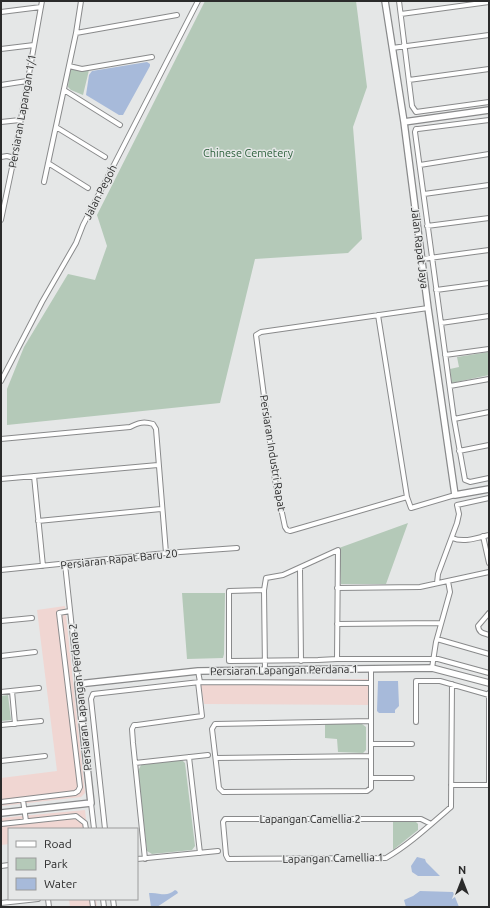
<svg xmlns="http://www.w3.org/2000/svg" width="490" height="908" font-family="Ubuntu,sans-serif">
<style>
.commercial{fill:#f0d6d2}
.green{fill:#b4c9b8}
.water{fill:#a7bada}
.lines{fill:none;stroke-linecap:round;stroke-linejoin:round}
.street-casing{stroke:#898a8b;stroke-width:6}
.secondary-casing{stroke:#898a8b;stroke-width:8}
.street{stroke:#fff;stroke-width:4}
.secondary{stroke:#fff;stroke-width:5.5}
.labels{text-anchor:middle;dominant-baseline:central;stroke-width:3;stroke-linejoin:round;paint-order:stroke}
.street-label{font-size:11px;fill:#2b2b2b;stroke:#e5e7e7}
.park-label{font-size:11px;fill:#2f623e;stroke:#e5e7e7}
</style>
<rect width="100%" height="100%" fill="#e5e7e7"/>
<!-- commercial -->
<path class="commercial" d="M 65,606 L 85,793 L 81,797 L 1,806 L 1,778 L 57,771 L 37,610 Z
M 374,679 L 373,705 L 204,704 L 200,680 Z
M 85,810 L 87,829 L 9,829 L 9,844 L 1,845 L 1,818 Z
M 69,899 L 96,899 L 97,907 L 70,907 Z"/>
<!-- green -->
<path class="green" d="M 205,1 L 356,1 L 367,87 L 353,127 L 362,239 L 348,253 L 255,259 L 220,403 L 7,425 L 7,389 L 24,347 L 68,274 L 95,280 L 107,246 L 97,215 Z
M 70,68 L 81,71 L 89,70 L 83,95 L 71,90 L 68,87 Z
M 489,352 L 489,375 L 452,383 L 450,369 L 459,367 L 457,357 Z
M 408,523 L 386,584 L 341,584 L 339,548 Z
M 182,593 L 225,593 L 224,654 L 223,658 L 187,659 Z
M 8,695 L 11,720 L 1,721 L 1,696 Z
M 325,724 L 362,724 L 366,727 L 366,750 L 363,753 L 338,752 L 337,739 L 325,738 Z
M 182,760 L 185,763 L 195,846 L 192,850 L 152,854 L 147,851 L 138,771 L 141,765 Z
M 393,822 L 416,822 L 418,824 L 418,830 L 393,850 Z"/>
<!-- water -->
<path class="water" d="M 147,62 L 150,64 L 150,66 L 123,115 L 119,115 L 86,95 L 89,75 L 92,71 Z
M 378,681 L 398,681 L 399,706 L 395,710 L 395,713 L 379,713 L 377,711 Z
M 417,857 L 425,859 L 426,862 L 440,876 L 418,876 L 412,872 L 411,866 Z
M 175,890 L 177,891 L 178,893 L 157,907 L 151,907 L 149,893 C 160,892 166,898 175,890 Z
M 420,891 L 453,892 L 459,907 L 406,907 L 404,900 L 413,896 Z"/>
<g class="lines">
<!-- street casing -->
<g class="street-casing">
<path id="street" d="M 399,1 L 412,106 L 416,112 L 489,102
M 1,12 L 41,7
M 401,14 L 489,2
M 76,33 L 177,15
M 392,48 L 489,35
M 1,49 L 34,45
M 69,66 L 82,69 L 152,57
M 409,80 L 489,69
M 1,85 L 27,81
M 64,90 L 120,125
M 489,120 L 418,129 L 416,129 L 415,132 L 454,419 L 465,480 L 470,482 L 489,478
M 1,122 L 20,120
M 56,127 L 105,157
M 1,157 L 7,156 L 14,158
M 48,163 L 88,188
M 420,165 L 489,154
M 44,182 L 76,33 L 81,1
M 424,194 L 489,185
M 1,220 L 14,158 L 42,1
M 427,226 L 489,218
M 422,259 L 489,250
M 436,290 L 489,283
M 378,315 L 407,497 L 290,531 L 287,530 L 285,527 L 275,480 L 256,335 L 261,332 L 428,308
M 441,323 L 489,316
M 445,355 L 489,349
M 1,381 L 42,302 L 76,243 L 83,225 L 198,1
M 450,386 L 489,379
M 454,419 L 489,412
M 1,439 L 130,427 C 138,423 143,421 153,424 L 156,429 L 166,553
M 459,451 L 489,445
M 34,476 L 43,566
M 1,479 L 158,465
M 407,497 L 411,508 L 455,495
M 38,521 L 161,509
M 483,536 L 489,563
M 452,538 C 464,543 477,538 489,535
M 65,564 L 78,684
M 300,568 L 301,661
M 1,570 L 166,553 L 237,548
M 437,583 L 438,574 L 457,523 L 459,514 L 457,505 L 489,498
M 337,588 L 420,587 L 489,572
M 264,590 L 229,591 L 229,661 L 318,660 L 337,659 L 438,659 L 489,673
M 489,613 L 478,626 C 479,633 483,633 489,635
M 1,621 L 32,618
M 337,624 L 441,623
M 437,639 L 489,654
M 1,656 L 35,652
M 432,668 L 436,642 L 450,592 L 448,581
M 371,669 C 371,687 371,704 371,721 L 371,788 L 367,791 L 223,792 L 219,788 L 212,729 L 215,724 L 371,721
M 265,670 L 264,590 L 266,578 L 283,575 L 338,550 L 337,659
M 198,671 L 200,682
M 12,691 L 15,724
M 1,692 L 39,688
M 416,722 L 416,681 L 440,681 L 489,695
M 1,725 L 41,721
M 371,744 L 412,744
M 189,757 L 200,853
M 216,758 L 371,756
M 1,761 L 45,756
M 135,763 L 208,755
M 371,778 L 412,778
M 451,785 L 489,785 L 489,693
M 23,800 L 26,821
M 1,802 L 75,793 L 78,791 L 80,787 L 59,613 L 70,611
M 91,803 L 94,829
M 1,824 L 76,816 L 85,823 L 86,829
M 431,824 L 421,819 L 225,819 L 223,822 L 226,855 L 228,859 L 386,858 C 410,844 430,825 451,807 L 452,684
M 105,829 L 91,699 L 93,694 L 200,682 L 371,683
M 137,859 L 218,851
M 145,859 L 133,743 L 132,729 L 134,725 L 137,725 L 202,716 L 198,682
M 1,866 L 9,865
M 48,899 L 49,907
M 92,899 L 93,907
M 103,899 L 104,907
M 113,899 L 114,907
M 1,903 L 38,899"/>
</g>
<!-- secondary casing -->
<g class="secondary-casing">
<path id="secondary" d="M 385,1 L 404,122 L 428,308 L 455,495 L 489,489
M 404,122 L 489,110
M 1,813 L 91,803 L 78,684 L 198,671 L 432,668 L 489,683"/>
</g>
<!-- street -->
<use href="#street" class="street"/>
<!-- secondary -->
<use href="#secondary" class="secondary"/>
</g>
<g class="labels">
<!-- street labels -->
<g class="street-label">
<text transform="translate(22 111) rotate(-80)">Persiaran Lapangan 1/1</text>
<text transform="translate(100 192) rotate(-63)">Jalan Pegoh</text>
<text transform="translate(420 248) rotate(83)">Jalan Rapat Jaya</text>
<text transform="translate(273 453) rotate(81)">Persiaran Industri Rapat</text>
<text transform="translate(119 559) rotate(-6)">Persiaran Rapat Baru 20</text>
<text transform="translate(284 670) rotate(-1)">Persiaran Lapangan Perdana 1</text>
<text transform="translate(80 697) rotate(-96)">Persiaran Lapangan Perdana 2</text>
<text x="310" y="819">Lapangan Camellia 2</text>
<text transform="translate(333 858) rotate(-1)">Lapangan Camellia 1</text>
</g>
<!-- park labels -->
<g class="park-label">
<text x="248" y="153">Chinese Cemetery</text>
</g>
</g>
<!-- border -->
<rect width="490" height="908" fill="none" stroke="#2b2b2b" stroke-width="4"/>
<!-- legend -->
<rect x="8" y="828" width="130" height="72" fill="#e5e7e7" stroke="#9b9c9c"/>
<rect x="16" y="841" width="20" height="6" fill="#ffffff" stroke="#9b9c9c"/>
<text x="44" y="848" font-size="12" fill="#2b2b2b">Road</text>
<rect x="16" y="858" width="20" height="12" fill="#b4c9b8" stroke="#9b9c9c"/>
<text x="44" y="868" font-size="12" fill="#2b2b2b">Park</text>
<rect x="16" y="878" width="20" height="12" fill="#a7bada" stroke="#9b9c9c"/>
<text x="44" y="888" font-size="12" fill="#2b2b2b">Water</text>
<!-- north arrow -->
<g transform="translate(462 880)" stroke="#e5e7e7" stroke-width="3" paint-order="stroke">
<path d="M0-3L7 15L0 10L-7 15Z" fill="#2b2b2b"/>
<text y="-6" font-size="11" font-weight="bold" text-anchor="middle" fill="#2b2b2b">N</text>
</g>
</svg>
